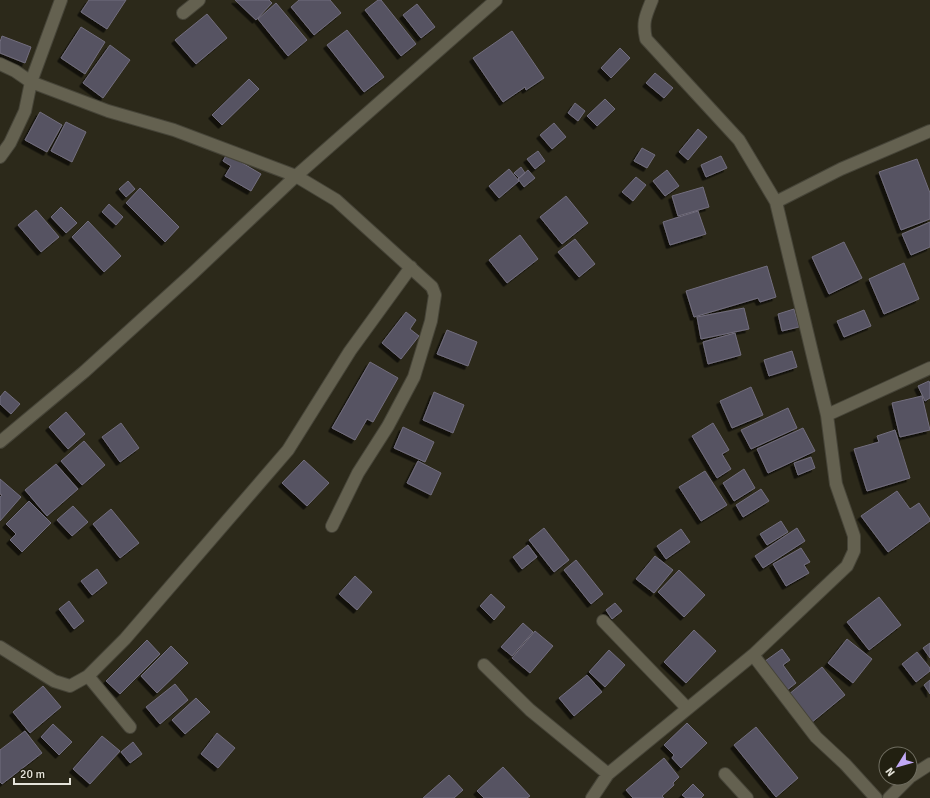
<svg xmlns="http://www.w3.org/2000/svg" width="930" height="798" font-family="Signika,sans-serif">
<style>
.building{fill:#565262;stroke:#726e7e;filter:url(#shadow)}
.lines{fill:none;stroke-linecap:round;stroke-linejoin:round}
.minor-casing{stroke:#464438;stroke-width:14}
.minor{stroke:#646150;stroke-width:12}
</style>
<defs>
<filter id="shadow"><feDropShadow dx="-3.5" dy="3.5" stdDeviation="0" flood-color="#0009"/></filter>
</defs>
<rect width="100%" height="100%" fill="#2c291a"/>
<!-- building -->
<path class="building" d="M 89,0 L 126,0 L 107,29 L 81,12 Z
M 235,0 L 269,0 L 272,3 L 256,20 Z
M 299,0 L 330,0 L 341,13 L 314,35 L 291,7 Z
M 378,0 L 381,0 L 416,44 L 401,56 L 365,10 Z
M 276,3 L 307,40 L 288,56 L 258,19 Z
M 417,4 L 435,27 L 421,38 L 403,15 Z
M 207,14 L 227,38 L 196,64 L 175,40 Z
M 81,27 L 105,42 L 85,74 L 61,58 Z
M 347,30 L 384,77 L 364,92 L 327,45 Z
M 512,31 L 544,78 L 526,90 L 525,87 L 503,102 L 473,58 Z
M 2,36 L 31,47 L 25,63 L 0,53 L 0,42 Z
M 110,45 L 130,60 L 103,98 L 83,83 Z
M 620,48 L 630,58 L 611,78 L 601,68 Z
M 655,73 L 673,88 L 664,98 L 646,83 Z
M 249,79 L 259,89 L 222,125 L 212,115 Z
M 605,99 L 615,109 L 597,126 L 587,116 Z
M 575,103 L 585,111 L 578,121 L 568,113 Z
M 40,112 L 62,125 L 47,152 L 25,140 Z
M 66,122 L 86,132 L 72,162 L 51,151 Z
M 554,123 L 566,137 L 552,149 L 540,135 Z
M 698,129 L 707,137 L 688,160 L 679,152 Z
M 642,148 L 655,155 L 647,168 L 634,161 Z
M 538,151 L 545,161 L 535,169 L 527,159 Z
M 227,154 L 261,174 L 251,191 L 225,176 L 231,166 L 223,161 Z
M 721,156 L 727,168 L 706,177 L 701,165 Z
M 917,159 L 930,193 L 930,219 L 901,230 L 879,172 Z
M 521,167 L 525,173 L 519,178 L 514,173 Z
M 509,169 L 519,181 L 499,198 L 489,186 Z
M 528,170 L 535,178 L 524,187 L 518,179 Z
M 667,170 L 679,186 L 665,196 L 653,181 Z
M 636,177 L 646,185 L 633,201 L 622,192 Z
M 128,181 L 135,189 L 126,197 L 119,189 Z
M 703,187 L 709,207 L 678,216 L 672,196 Z
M 140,188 L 179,227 L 165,242 L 126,203 Z
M 566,196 L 588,223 L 562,244 L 540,217 Z
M 109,204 L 123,217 L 116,225 L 102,212 Z
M 61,207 L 77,223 L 66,233 L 51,217 Z
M 36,210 L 59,237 L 41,252 L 18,225 Z
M 698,211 L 706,234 L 670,245 L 663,222 Z
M 88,221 L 121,256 L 104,272 L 72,237 Z
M 930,222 L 930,247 L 911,255 L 902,234 Z
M 520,235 L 538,259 L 507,283 L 489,260 Z
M 575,239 L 595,264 L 579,277 L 558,252 Z
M 844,242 L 862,278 L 829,294 L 812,257 Z
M 904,263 L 919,299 L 884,314 L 869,279 Z
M 767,266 L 776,297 L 760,302 L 758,298 L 694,317 L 686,291 Z
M 744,308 L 749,329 L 701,339 L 697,317 Z
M 794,309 L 799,327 L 782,331 L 778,314 Z
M 864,310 L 871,326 L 844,337 L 837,321 Z
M 406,312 L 416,320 L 410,329 L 419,336 L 401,359 L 382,343 Z
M 447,330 L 477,342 L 468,366 L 437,354 Z
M 735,333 L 741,355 L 708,364 L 703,342 Z
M 792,351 L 797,367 L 769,376 L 764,360 Z
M 370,362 L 398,378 L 373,422 L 367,419 L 355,440 L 332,428 Z
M 929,381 L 930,384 L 930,398 L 925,401 L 918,386 Z
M 751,387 L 763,415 L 732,428 L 720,401 Z
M 5,391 L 20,404 L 11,414 L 0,404 L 0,397 Z
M 434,392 L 464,405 L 453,433 L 423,420 Z
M 922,396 L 930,430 L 900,437 L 892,403 Z
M 788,408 L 797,428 L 751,449 L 741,430 Z
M 66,412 L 85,434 L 68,449 L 49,427 Z
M 121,423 L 139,448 L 120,462 L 102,437 Z
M 713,423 L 729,450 L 722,454 L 731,469 L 717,478 L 692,436 Z
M 403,427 L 434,442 L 425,462 L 394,448 Z
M 803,428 L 815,451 L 768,473 L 757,449 Z
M 895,430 L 910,478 L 867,491 L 854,449 L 879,442 L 877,436 Z
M 84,441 L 105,465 L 82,485 L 61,461 Z
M 811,457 L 815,468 L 798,475 L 794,463 Z
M 304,460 L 329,483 L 307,506 L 282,483 Z
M 418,461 L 441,473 L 431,495 L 407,483 Z
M 56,464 L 78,489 L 47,516 L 25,490 Z
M 744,469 L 755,488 L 734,501 L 723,483 Z
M 705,471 L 727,505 L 701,521 L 679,487 Z
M 0,479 L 21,497 L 0,521 L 0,497 L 2,495 L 0,494 Z
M 761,489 L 769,501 L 743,517 L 736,505 Z
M 897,491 L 910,509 L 919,503 L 930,519 L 930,521 L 888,552 L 861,516 Z
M 29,501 L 51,523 L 22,552 L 10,540 L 16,534 L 6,524 Z
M 73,506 L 88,522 L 72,536 L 57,520 Z
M 111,509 L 139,543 L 120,558 L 93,524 Z
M 781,521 L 788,532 L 767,545 L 760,534 Z
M 544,528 L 569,560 L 554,572 L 529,540 Z
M 797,528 L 805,541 L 763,568 L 755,556 Z
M 681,529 L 690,542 L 666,559 L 657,546 Z
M 528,545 L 537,557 L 522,569 L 513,557 Z
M 801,548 L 810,562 L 804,565 L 809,573 L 786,586 L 773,564 Z
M 655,556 L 673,570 L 654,593 L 636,579 Z
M 576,560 L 603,594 L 591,604 L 564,570 Z
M 97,569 L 107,583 L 92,595 L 81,581 Z
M 679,570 L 705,595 L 684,617 L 658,592 Z
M 355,576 L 372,592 L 357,610 L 339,594 Z
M 491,594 L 505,607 L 494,620 L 480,606 Z
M 879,597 L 901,625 L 869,650 L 847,622 Z
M 69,601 L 84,621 L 74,629 L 59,609 Z
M 615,603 L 622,611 L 612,619 L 606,610 Z
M 523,623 L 533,632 L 512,656 L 501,647 Z
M 694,630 L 716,651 L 686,683 L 664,662 Z
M 535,631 L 553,646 L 530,673 L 512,658 Z
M 847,639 L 872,659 L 853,683 L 828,663 Z
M 147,640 L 160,654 L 120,694 L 106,681 Z
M 930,643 L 930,658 L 923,648 Z
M 171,646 L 188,663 L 157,693 L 141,676 Z
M 782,649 L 790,660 L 783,665 L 796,683 L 782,694 L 761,664 Z
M 609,650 L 625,665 L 605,687 L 589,672 Z
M 917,652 L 930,668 L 930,671 L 916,682 L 902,664 Z
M 822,667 L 845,695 L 811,723 L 788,695 Z
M 587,675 L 602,692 L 574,716 L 559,698 Z
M 930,680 L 930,694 L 924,685 Z
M 175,684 L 188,700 L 160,724 L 146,707 Z
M 43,686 L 61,707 L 30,733 L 13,712 Z
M 196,698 L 210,712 L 185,734 L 172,720 Z
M 687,723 L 707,743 L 681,768 L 672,758 L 674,755 L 664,745 Z
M 53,724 L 72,742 L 59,755 L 41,737 Z
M 756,727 L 798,778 L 776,797 L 734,745 Z
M 25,731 L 42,753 L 2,784 L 0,782 L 0,750 Z
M 217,733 L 235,748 L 218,768 L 201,754 Z
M 102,736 L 120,751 L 90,784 L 73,769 Z
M 133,742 L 142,754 L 130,763 L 121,752 Z
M 664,758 L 679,777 L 673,783 L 674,785 L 662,796 L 664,798 L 633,798 L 626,790 Z
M 503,767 L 530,796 L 527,798 L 484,798 L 477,791 Z
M 449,775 L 463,790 L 454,798 L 423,798 Z
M 693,784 L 704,795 L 701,798 L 686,798 L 682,795 Z"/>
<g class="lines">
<!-- minor casing -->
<g class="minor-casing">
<path id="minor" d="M 183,13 L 199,0
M 0,64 L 15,71 L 31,82 L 108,111 L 174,130 L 296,176 L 336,200 L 432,287 L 435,295 L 431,321 L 414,377 L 388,426 L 358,473 L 332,526
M 0,157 L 10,143 L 25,111 L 31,82 L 61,0
M 776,202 L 841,169 L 930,131
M 827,415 L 930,368
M 0,442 L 84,372 L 192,274 L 296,176 L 496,0
M 603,621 L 687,708
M 0,647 L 54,681 L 70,686 L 88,676 L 125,639 L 288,450 L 350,351 L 411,267
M 753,655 L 816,737 L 845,764 L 876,798
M 484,665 L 530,710 L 608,774
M 88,676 L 130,727
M 725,774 L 747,798
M 910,777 L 930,764
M 592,798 L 608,774 L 753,655 L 847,566 L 854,551 L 854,536 L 836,484 L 827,415 L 776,202 L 739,140 L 646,39 C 642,22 646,15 652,0
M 889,798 L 909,778"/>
</g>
<!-- minor -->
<use href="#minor" class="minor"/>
</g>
<!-- north arrow -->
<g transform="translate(898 766) rotate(233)"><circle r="19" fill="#222011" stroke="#706e61"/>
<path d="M0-3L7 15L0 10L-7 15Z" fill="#c0a8f4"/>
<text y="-6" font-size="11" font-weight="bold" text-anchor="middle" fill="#e5e3da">N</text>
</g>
<!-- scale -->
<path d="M14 778v6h56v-6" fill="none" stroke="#e5e3da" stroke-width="2"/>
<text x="20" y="778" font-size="12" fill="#e5e3da" stroke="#222011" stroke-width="3" paint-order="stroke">20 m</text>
</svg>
